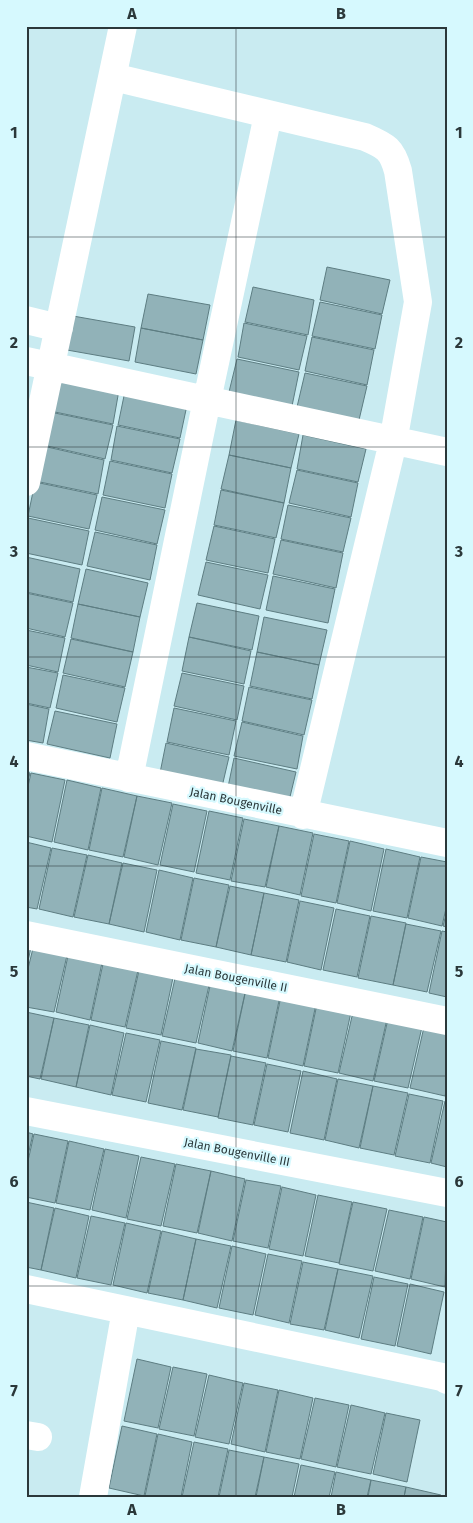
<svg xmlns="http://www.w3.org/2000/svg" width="473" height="1523" font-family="'Fira Sans',sans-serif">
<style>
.building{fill:#91b2b8;stroke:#5d7d82}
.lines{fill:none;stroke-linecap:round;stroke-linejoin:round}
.minor{stroke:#fff;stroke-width:28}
.grid{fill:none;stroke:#2b383a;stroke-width:1;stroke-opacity:0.55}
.labels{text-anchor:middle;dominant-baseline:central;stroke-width:4.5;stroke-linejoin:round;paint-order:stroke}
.street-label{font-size:12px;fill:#2b383a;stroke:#d6f9fe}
.neatline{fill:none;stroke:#2b383a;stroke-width:2}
.grid-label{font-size:16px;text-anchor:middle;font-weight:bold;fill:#2b383a}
</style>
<rect width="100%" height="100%" fill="#c9ebf1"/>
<!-- building -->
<path class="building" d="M 327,267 L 390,280 L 382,314 L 320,300 Z
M 253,287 L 314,300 L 308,335 L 245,322 Z
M 148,294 L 210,305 L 203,340 L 141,328 Z
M 320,302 L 382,315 L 375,349 L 312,336 Z
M 73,316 L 135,327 L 129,361 L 67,350 Z
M 244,323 L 307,336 L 299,370 L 238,357 Z
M 141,328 L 203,340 L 196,374 L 135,362 Z
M 312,337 L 374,350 L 367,385 L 305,371 Z
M 237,359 L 299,372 L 292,406 L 229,392 Z
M 305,373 L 367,386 L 359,420 L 297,407 Z
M 58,377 L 119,390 L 113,424 L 50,411 Z
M 125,391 L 187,405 L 180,438 L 118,425 Z
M 50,412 L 113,425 L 105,459 L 43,445 Z
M 236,420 L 299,434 L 291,468 L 229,455 Z
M 117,426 L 180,439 L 172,473 L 111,460 Z
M 303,435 L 366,449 L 358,482 L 297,469 Z
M 43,446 L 104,460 L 98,494 L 35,481 Z
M 229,455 L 291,468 L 284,503 L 221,489 Z
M 110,461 L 172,474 L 165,508 L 103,495 Z
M 297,470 L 358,483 L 351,517 L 289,503 Z
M 35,482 L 97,495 L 89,529 L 28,516 Z
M 221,490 L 284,503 L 276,538 L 214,525 Z
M 102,497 L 165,510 L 157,544 L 95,530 Z
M 288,505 L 351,518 L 343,552 L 281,539 Z
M 28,518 L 89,531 L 82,565 L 26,553 Z
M 214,526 L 275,539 L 268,573 L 206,560 Z
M 95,532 L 157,545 L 150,580 L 87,566 Z
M 281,540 L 343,553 L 336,588 L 273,574 Z
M 26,557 L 80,569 L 73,602 L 26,592 Z
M 206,562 L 268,575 L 260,609 L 198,595 Z
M 86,569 L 148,583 L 140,617 L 78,604 Z
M 273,576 L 335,589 L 328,623 L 266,610 Z
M 26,593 L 73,603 L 65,637 L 26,628 Z
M 197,603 L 259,616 L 252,650 L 189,637 Z
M 78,604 L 140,617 L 133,652 L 71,638 Z
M 264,617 L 327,630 L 319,665 L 257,652 Z
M 26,630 L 65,638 L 58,672 L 26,665 Z
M 189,637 L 251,651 L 244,684 L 182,671 Z
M 71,639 L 133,652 L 125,687 L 63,673 Z
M 257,652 L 319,665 L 312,699 L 250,686 Z
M 26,667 L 58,673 L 50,708 L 26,703 Z
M 182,673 L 244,686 L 237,720 L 174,706 Z
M 63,675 L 125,688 L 117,722 L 56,708 Z
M 249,687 L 312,700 L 304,735 L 242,721 Z
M 26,704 L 49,709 L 43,743 L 26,740 Z
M 174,708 L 236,721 L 229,755 L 167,742 Z
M 55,711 L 117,724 L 110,758 L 47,744 Z
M 242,722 L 303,736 L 297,769 L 234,756 Z
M 166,743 L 229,757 L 221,791 L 159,778 Z
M 234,758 L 296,772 L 288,805 L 227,792 Z
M 26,772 L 30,773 L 26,788 Z
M 31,773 L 65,780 L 52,842 L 26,836 L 26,795 Z
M 67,780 L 101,788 L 88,850 L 54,842 Z
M 102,788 L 137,796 L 123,857 L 89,850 Z
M 137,796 L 172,803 L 158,865 L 124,857 Z
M 173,804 L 207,811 L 194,872 L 160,865 Z
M 209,811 L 243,818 L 230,880 L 196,873 Z
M 244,819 L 279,826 L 265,887 L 231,881 Z
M 279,826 L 313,833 L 300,895 L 266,887 Z
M 314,834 L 349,841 L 336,903 L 301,896 Z
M 350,841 L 384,849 L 371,911 L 337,903 Z
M 26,842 L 51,848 L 37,909 L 26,907 Z
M 52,848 L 87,855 L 73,917 L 39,909 Z
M 386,849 L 420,857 L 407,918 L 373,911 Z
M 88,855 L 122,863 L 109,924 L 74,917 Z
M 421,857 L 447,862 L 447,904 L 442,926 L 408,918 Z
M 123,863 L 157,870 L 144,932 L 109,924 Z
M 159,870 L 193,878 L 180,940 L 146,932 Z
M 194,878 L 229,885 L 216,947 L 181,940 Z
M 230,886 L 264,893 L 251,955 L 216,947 Z
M 264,893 L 299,900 L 286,962 L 251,955 Z
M 300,901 L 334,908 L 321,970 L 287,962 Z
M 336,909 L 370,916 L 357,977 L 323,970 Z
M 447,910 L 447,927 L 443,926 Z
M 371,916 L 406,923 L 393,985 L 358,978 Z
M 406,924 L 441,931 L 427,992 L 393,985 Z
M 442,931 L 447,932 L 447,997 L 429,993 Z
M 26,942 L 32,943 L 26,970 Z
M 34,944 L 68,951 L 54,1012 L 26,1007 L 26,977 Z
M 69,951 L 103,958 L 90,1020 L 56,1012 Z
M 104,959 L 139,966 L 125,1027 L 91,1020 Z
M 140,966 L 174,973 L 161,1035 L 126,1028 Z
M 176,974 L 210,981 L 196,1043 L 162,1036 Z
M 211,981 L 246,989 L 232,1051 L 198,1043 Z
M 246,989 L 280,996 L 267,1058 L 233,1051 Z
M 281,996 L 316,1004 L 303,1066 L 268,1058 Z
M 317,1004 L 351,1012 L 338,1073 L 304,1066 Z
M 26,1012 L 54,1018 L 40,1079 L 26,1076 Z
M 353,1012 L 387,1019 L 373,1081 L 339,1073 Z
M 54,1018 L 89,1025 L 76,1087 L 41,1079 Z
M 388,1019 L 422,1027 L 408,1088 L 374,1081 Z
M 90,1025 L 124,1033 L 111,1095 L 76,1087 Z
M 424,1027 L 447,1032 L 447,1087 L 445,1096 L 410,1088 Z
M 126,1033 L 160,1040 L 146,1102 L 112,1095 Z
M 161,1041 L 196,1048 L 182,1110 L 148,1103 Z
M 196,1049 L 231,1055 L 218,1117 L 183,1110 Z
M 231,1056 L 266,1063 L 253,1125 L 218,1118 Z
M 267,1064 L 301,1071 L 288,1132 L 254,1125 Z
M 303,1071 L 337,1079 L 324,1140 L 290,1133 Z
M 338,1079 L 373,1086 L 359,1148 L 325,1140 Z
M 373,1086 L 408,1093 L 394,1155 L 360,1148 Z
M 409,1094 L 443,1101 L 430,1163 L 395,1156 Z
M 445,1101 L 447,1102 L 447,1167 L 431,1163 Z
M 26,1132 L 33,1134 L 26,1164 Z
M 34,1134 L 68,1141 L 55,1203 L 26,1197 L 26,1170 Z
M 69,1141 L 104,1149 L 90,1210 L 56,1203 Z
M 105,1149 L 139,1156 L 126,1218 L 92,1210 Z
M 141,1157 L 175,1164 L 161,1226 L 127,1219 Z
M 176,1164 L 211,1171 L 197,1233 L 163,1226 Z
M 211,1171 L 245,1179 L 232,1241 L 198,1233 Z
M 246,1180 L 281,1186 L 268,1248 L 233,1241 Z
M 282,1187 L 316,1195 L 303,1256 L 269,1249 Z
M 318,1195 L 352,1202 L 339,1263 L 305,1256 Z
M 26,1202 L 54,1208 L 41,1270 L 26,1267 Z
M 353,1202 L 387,1209 L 373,1271 L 339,1264 Z
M 55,1208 L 89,1216 L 76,1278 L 41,1270 Z
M 389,1210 L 423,1217 L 410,1279 L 375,1271 Z
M 91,1216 L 125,1223 L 111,1285 L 77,1278 Z
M 424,1217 L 447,1222 L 445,1287 L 411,1279 Z
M 126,1223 L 161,1231 L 147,1293 L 113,1285 Z
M 162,1231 L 196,1239 L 183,1300 L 148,1293 Z
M 196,1239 L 231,1246 L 217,1308 L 183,1300 Z
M 232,1246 L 266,1254 L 253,1315 L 219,1308 Z
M 268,1254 L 302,1261 L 289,1323 L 255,1315 Z
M 303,1262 L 338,1269 L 324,1330 L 290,1324 Z
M 338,1269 L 373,1276 L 359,1338 L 325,1330 Z
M 374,1277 L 408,1284 L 395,1346 L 361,1339 Z
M 410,1284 L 444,1292 L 431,1354 L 397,1346 Z
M 137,1359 L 171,1367 L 158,1428 L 124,1421 Z
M 173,1367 L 207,1374 L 194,1436 L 159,1429 Z
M 209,1375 L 243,1383 L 229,1444 L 195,1437 Z
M 244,1383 L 278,1390 L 265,1452 L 231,1444 Z
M 279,1390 L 313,1398 L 300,1459 L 266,1452 Z
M 315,1398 L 349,1405 L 336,1467 L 301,1459 Z
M 351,1405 L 385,1413 L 371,1474 L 337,1467 Z
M 386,1413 L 420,1420 L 407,1482 L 373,1474 Z
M 122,1426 L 157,1434 L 144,1496 L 109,1488 Z
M 158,1434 L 192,1442 L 181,1497 L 145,1496 Z
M 194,1442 L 228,1449 L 218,1497 L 182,1497 Z
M 229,1450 L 264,1457 L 255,1497 L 219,1497 Z
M 264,1457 L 299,1464 L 292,1497 L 256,1497 Z
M 301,1465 L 335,1472 L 329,1497 L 294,1497 Z
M 336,1472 L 371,1480 L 367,1497 L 331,1497 Z
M 371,1480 L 406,1487 L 404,1497 L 368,1497 Z
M 406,1487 L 441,1495 L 440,1497 L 404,1497 Z"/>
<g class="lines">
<!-- minor -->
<path class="minor" d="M 113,77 L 365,137 C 386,146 392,149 398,171 L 418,302 L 393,442 L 303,815
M 26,320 L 59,328
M 26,361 L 447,452
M 26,482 L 123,26
M 26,756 L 447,843
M 129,778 L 207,400 L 268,115
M 26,935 L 447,1021
M 26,1111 L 447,1193
M 26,1289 L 442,1377 L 447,1380
M 26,1435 L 38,1437
M 93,1497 L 126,1310"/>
</g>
<!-- grid -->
<path class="grid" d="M 236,26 L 236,1497M 26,237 L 447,237M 26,447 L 447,447M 26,657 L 447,657M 26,866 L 447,866M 26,1076 L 447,1076M 26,1286 L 447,1286"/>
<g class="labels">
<!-- street labels -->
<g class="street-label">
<text transform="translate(236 801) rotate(12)">Jalan Bougenville</text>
<text transform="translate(236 978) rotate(11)">Jalan Bougenville II</text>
<text transform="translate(237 1152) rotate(11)">Jalan Bougenville III</text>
</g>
</g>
<!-- border -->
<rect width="473" height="1523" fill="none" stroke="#d6f9fe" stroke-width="55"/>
<rect x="28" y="28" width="418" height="1468" class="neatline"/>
<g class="grid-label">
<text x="132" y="19">A</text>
<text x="341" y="19">B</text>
<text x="14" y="138">1</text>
<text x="459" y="138">1</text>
<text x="14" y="348">2</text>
<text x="459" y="348">2</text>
<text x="14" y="557">3</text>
<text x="459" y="557">3</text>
<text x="14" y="767">4</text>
<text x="459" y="767">4</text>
<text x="14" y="977">5</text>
<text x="459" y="977">5</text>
<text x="14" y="1187">6</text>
<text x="459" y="1187">6</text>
<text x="14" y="1396">7</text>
<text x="459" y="1396">7</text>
<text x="132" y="1515">A</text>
<text x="341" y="1515">B</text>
</g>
</svg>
